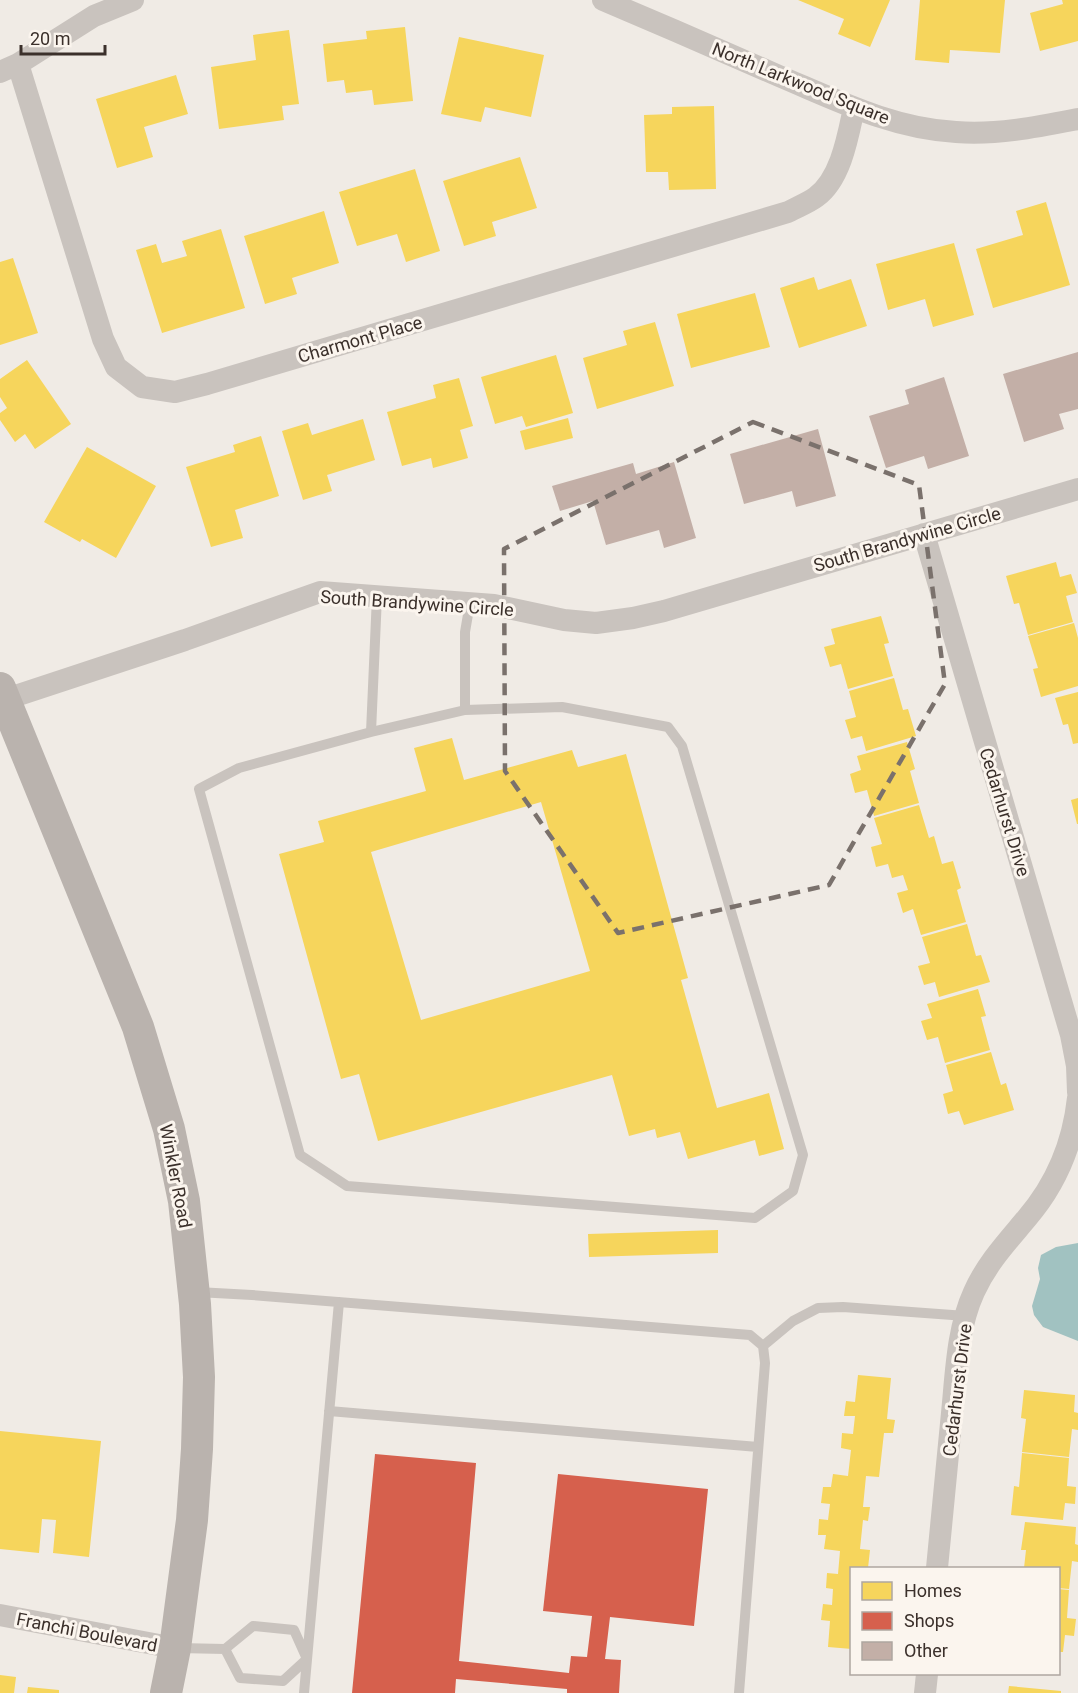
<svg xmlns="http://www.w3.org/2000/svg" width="1078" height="1693" font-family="Roboto,sans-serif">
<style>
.water{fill:#a1c2c1}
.homes{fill:#f6d55c;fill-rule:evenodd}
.shops{fill:#d6604d}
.building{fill:#c3afa7}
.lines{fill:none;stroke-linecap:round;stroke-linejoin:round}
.lane{stroke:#c9c3be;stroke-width:10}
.street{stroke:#c9c3be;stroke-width:22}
.secondary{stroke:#bab3ae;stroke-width:32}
.marked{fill:none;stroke:#7a716c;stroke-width:4.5;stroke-dasharray:12 8;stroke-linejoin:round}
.labels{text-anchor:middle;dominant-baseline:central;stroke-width:6;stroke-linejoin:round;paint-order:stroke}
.street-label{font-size:18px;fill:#3b302b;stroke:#fbf5ee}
</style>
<rect width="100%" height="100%" fill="#f0ebe5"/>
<!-- water -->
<path class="water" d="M 1078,1243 L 1078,1341 L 1043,1327 L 1034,1315 L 1032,1306 L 1040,1279 L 1038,1268 L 1041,1255 L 1056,1247 Z"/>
<!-- homes -->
<path class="homes" d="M 798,0 L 890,0 L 870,47 L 838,34 L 844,19 Z
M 920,0 L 1005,0 L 1000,53 L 950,50 L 949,63 L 915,60 Z
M 1062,0 L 1078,0 L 1078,41 L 1040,51 L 1030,13 L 1063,4 Z
M 405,27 L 413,101 L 374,105 L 372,90 L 346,93 L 344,80 L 327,82 L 323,44 L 367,39 L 366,31 Z
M 289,30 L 299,104 L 282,106 L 284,120 L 219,129 L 211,67 L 256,60 L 253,35 Z
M 459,37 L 544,55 L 531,117 L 485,107 L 481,122 L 441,114 Z
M 176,75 L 188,114 L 144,127 L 153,157 L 117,168 L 96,99 Z
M 714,106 L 716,189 L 669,190 L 668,172 L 646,172 L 644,115 L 672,114 L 672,107 Z
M 520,157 L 537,208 L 492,222 L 496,236 L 464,246 L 443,181 Z
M 415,169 L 440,251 L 406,262 L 397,234 L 357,246 L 339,192 Z
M 1046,202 L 1070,285 L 993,308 L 976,249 L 1023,235 L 1016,211 Z
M 324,211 L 339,263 L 292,278 L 297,294 L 265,304 L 244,236 Z
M 221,229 L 245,308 L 162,333 L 136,250 L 156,244 L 162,263 L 187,256 L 182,241 Z
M 954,243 L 974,315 L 933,327 L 925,299 L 888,310 L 876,264 Z
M 13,258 L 38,333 L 0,345 L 0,262 Z
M 814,277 L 818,290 L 851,279 L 867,326 L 799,348 L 780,288 Z
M 755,293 L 770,347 L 691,368 L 677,314 Z
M 655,322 L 674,386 L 597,409 L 583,358 L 627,345 L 623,331 Z
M 556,355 L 573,413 L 526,427 L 522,416 L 495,424 L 481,377 Z
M 27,360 L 71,424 L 35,449 L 25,434 L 15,442 L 0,420 L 0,413 L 7,408 L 0,397 L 0,379 Z
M 459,378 L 473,426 L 460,430 L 468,458 L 433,468 L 431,458 L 402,466 L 387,412 L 436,398 L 433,385 Z
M 568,418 L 573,438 L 525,450 L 520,431 Z
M 363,419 L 375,460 L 327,475 L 332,491 L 303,500 L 282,431 L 308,423 L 312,435 Z
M 261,436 L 279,496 L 235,510 L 243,538 L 211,547 L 186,467 L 235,452 L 233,445 Z
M 87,447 L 156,486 L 116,558 L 82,539 L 80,542 L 44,522 Z
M 1056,562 L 1060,577 L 1071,574 L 1077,593 L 1066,596 L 1073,622 L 1028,635 L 1019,603 L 1014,604 L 1006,576 Z
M 881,616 L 889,643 L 884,644 L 893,676 L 848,689 L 841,664 L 830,667 L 824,647 L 835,644 L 831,629 Z
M 1074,623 L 1078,638 L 1078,686 L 1041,697 L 1033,669 L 1038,668 L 1028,636 Z
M 894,678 L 903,710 L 908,709 L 916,736 L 866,751 L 862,736 L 851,739 L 845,720 L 856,717 L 849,691 Z
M 1078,692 L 1078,743 L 1073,744 L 1068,724 L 1063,725 L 1055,698 Z
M 452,738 L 464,780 L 572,750 L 578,767 L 626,754 L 688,978 L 681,980 L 717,1108 L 769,1093 L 784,1149 L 759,1156 L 755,1140 L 688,1159 L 680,1132 L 657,1138 L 655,1129 L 629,1136 L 612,1075 L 378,1141 L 359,1074 L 341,1079 L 279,854 L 324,842 L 318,821 L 426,791 L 414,748 ZM 541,802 L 590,971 L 421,1020 L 371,852 Z
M 907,742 L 915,769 L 910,771 L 919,803 L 874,816 L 867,790 L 855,793 L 850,774 L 861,770 L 857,756 Z
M 1078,798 L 1078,824 L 1077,824 L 1071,800 Z
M 919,805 L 929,838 L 934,836 L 942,864 L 953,861 L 961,888 L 957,890 L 966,922 L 921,935 L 913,909 L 903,913 L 897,893 L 908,890 L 903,875 L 892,878 L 888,864 L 876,867 L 871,847 L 882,844 L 874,818 Z
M 967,924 L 976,956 L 981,955 L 990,982 L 939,997 L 935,982 L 924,985 L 918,966 L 930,963 L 922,937 Z
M 978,989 L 986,1016 L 981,1017 L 990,1050 L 945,1063 L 938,1037 L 927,1040 L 921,1021 L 932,1018 L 927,1004 Z
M 991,1052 L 1001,1085 L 1006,1083 L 1014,1110 L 964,1125 L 959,1111 L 948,1114 L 943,1094 L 953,1091 L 946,1065 Z
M 718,1230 L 718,1253 L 589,1257 L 588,1234 Z
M 858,1375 L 891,1378 L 887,1419 L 895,1420 L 893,1433 L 884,1433 L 879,1477 L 866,1476 L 863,1507 L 870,1507 L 868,1521 L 863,1520 L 860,1549 L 870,1550 L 868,1568 L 852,1568 L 852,1649 L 828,1647 L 830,1621 L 821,1620 L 823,1604 L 832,1605 L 833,1589 L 826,1588 L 827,1573 L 838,1574 L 840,1551 L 824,1549 L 826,1535 L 818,1535 L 819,1519 L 828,1520 L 830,1504 L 821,1503 L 823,1487 L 831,1487 L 833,1474 L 848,1476 L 851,1450 L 841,1448 L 842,1433 L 853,1434 L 855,1416 L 844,1416 L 846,1401 L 855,1402 Z
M 1024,1390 L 1075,1395 L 1074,1412 L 1078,1413 L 1078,1430 L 1072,1429 L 1069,1457 L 1022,1452 L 1026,1419 L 1021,1418 Z
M 0,1431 L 101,1441 L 89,1557 L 53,1553 L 56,1520 L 42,1519 L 39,1553 L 0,1549 Z
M 1022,1453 L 1069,1458 L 1067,1486 L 1076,1487 L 1075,1504 L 1065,1503 L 1063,1520 L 1011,1515 L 1014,1486 L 1019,1487 Z
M 1025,1522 L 1076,1527 L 1075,1544 L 1078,1545 L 1078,1562 L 1072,1561 L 1069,1589 L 1058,1588 L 1058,1568 L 1024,1568 L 1026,1550 L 1021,1550 Z
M 1058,1589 L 1069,1590 L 1067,1618 L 1076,1619 L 1074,1636 L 1065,1635 L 1063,1652 L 1058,1652 Z
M 0,1675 L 16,1677 L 14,1693 L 0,1693 Z
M 1009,1686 L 1061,1691 L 1061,1693 L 1008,1693 Z
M 28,1687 L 59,1690 L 59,1693 L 27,1693 Z"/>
<!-- shops -->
<path class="shops" d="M 375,1454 L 476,1463 L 459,1661 L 569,1673 L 571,1656 L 587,1657 L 592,1616 L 543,1611 L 558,1474 L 708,1489 L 694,1626 L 610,1617 L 605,1659 L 621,1660 L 619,1693 L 567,1693 L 567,1689 L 456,1679 L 455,1693 L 352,1693 Z"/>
<!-- building -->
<path class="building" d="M 1078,352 L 1078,409 L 1059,414 L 1064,429 L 1024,442 L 1003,374 Z
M 944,377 L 969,456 L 928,469 L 924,456 L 886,468 L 869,416 L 909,404 L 905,390 Z
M 818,429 L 836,496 L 796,507 L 792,491 L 744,504 L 730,454 Z
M 674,462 L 696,538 L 664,548 L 659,530 L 606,545 L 593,501 L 560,511 L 552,486 L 633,463 L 636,474 Z"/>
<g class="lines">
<!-- lane -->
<path class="lane" d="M 562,707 L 668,727 L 682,746 L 803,1155 L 793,1191 L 755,1218 L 347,1186 L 300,1155 L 199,789 L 239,768 L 371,732 L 465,710 Z
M 465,710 L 465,632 L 470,603
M 371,732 L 377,596
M 197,1292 L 252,1295 L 750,1335 L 763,1346 L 765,1363 L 739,1693
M 763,1346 L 793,1321 L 818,1308 L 843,1307 L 966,1316
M 329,1411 L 758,1447
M 178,1648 L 225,1649 L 253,1626 L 294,1630 L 307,1659 L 283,1681 L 240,1678 L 225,1649
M 304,1693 L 339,1302"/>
<!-- street -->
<path class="street" d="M 603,0 C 662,25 720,50 779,76 C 836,100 893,129 956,132 C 998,135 1037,127 1078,119
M 18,64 L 103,339 L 116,367 L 142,387 L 175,392 L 207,384 L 788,212 C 797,207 808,203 816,197 C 841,179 848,136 854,108
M 0,72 L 18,64 L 94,16 L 133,0
M 924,534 L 1071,1035 L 1077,1066 L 1078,1092
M 0,701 L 185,640 L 320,592 L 494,605 L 564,620 L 596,623 L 633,618 L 664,611 L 1078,489
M 937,1568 C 942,1517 947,1465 952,1413 C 956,1374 957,1329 974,1292 C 987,1263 1007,1242 1027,1218 C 1057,1183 1073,1144 1078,1098
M 0,1615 L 175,1648
M 925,1693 L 927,1674"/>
<!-- secondary -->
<path class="secondary" d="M 0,688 L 138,1027 L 169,1129 L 184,1201 L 195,1304 L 199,1377 L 197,1449 L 192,1520 L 175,1648 L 166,1693"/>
</g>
<!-- marked area -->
<path class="marked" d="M 753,422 L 919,485 L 945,684 L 829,885 L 618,933 L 505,771 L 504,549 Z"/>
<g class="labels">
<!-- street labels -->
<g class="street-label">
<text transform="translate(801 83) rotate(22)">North Larkwood Square</text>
<text transform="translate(360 339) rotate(-16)">Charmont Place</text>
<text transform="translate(907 539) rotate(-16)">South Brandywine Circle</text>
<text transform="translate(417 603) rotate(4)">South Brandywine Circle</text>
<text transform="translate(1005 812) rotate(73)">Cedarhurst Drive</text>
<text transform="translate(176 1176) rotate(79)">Winkler Road</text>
<text transform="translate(957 1390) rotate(-83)">Cedarhurst Drive</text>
<text transform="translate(87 1632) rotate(11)">Franchi Boulevard</text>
</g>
</g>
<!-- legend -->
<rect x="850" y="1567" width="210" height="108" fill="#fbf5ee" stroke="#aea6a0" stroke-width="1.5"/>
<rect x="862" y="1582" width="30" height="18" fill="#f6d55c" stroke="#aea6a0" stroke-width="1.5"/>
<text x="904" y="1597" font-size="18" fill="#3b302b">Homes</text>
<rect x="862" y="1612" width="30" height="18" fill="#d6604d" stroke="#aea6a0" stroke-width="1.5"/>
<text x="904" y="1627" font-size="18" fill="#3b302b">Shops</text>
<rect x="862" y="1642" width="30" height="18" fill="#c3afa7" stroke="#aea6a0" stroke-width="1.5"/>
<text x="904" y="1657" font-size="18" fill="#3b302b">Other</text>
<!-- scale -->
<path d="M21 45v9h84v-9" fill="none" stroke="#3b302b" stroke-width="3"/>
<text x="30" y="45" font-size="18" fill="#3b302b" stroke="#fbf5ee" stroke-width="4.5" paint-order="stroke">20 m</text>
</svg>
